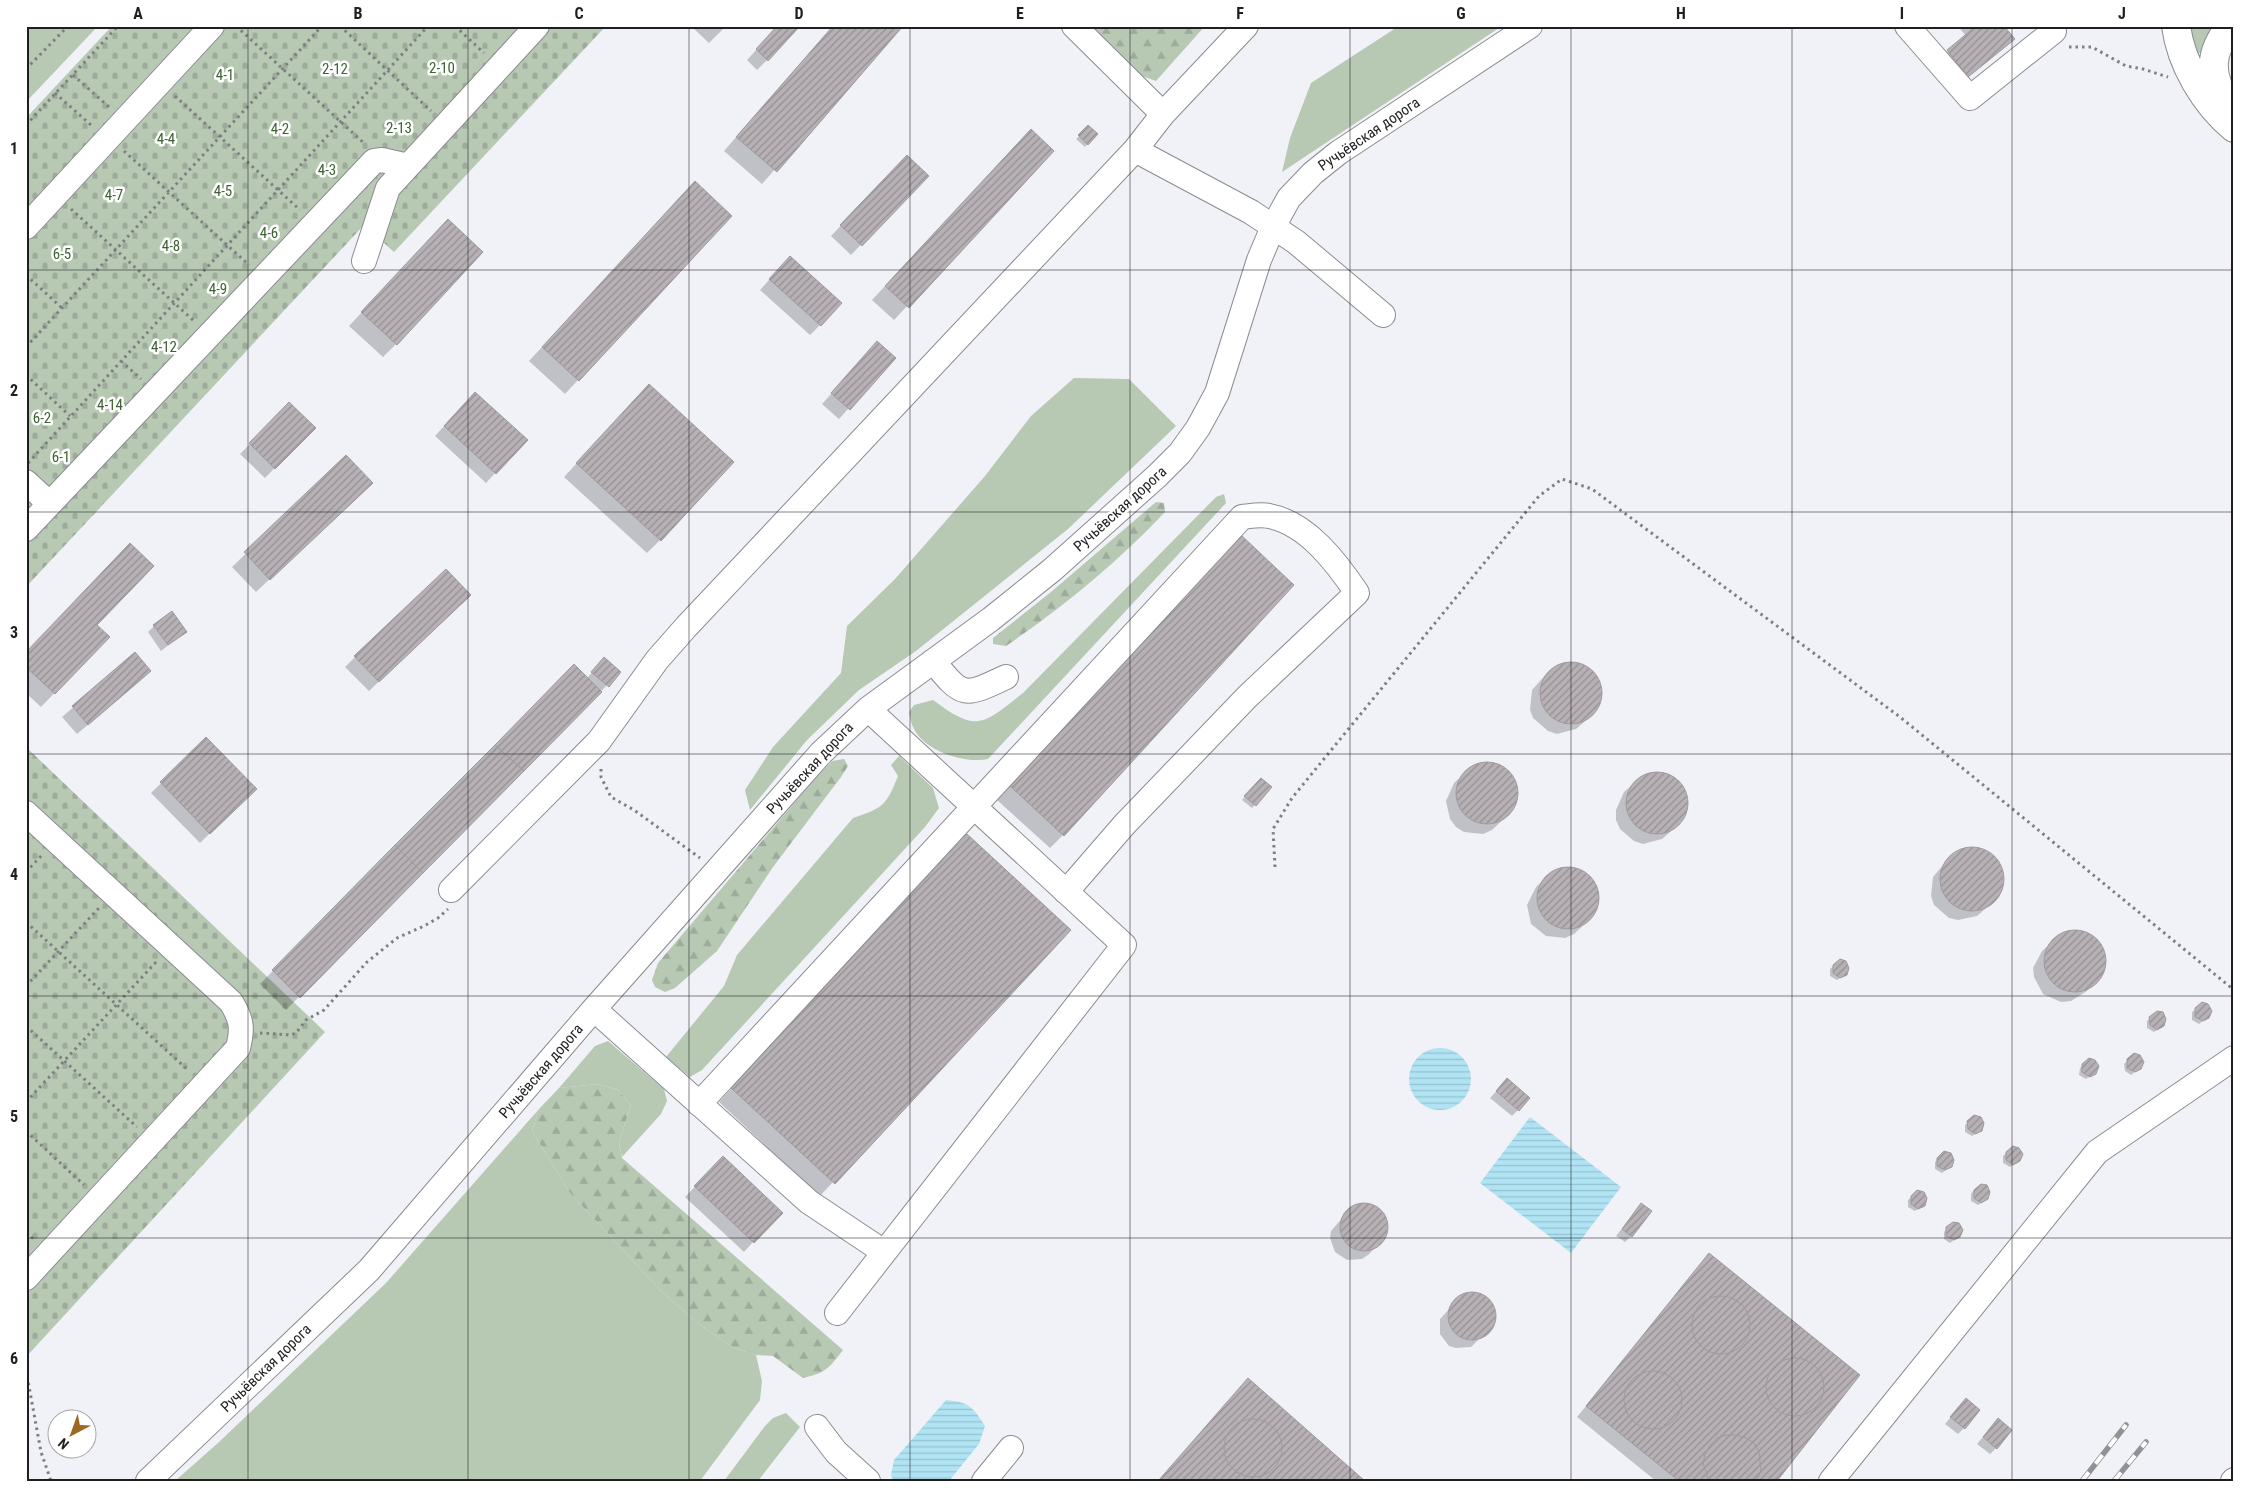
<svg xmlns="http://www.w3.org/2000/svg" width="2260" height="1507" font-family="'Roboto Condensed',sans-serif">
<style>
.green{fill:#b7c8b3}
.forest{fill:url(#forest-firs)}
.cemetery{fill:url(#cemetery-stones)}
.water{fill:url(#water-rules)}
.shadow{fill:#0003}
.building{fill:url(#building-hatch);stroke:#9f9a9d}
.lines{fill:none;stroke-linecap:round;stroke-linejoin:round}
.minor-casing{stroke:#8b8c92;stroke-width:26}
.major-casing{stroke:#8b8c92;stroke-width:30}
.path{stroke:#7e7f83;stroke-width:3;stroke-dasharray:2.5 4;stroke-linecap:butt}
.minor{stroke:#fff;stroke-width:24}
.major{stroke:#fff;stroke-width:28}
.rail-casing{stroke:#929296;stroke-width:5.5}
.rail{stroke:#fff;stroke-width:4;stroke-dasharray:11;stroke-linecap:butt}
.grid{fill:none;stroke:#1f1f21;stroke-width:1;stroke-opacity:0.55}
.labels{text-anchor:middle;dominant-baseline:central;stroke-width:5;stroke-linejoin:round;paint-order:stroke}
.park-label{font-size:15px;fill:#3d6332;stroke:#fff}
.street-label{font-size:15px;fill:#1f1f21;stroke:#fff}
.neatline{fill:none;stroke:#1f1f21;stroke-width:2}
.grid-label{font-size:16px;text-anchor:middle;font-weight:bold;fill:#1f1f21}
</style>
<defs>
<pattern id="forest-firs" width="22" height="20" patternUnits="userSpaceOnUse" patternTransform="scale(1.25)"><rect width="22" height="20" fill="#b7c8b3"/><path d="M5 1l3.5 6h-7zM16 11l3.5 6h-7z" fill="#9dab9a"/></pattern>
<pattern id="cemetery-stones" width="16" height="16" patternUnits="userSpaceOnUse" patternTransform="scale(1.25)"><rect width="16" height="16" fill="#b7c8b3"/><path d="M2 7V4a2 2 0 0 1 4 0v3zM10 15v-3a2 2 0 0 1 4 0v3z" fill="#9dab9a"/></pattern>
<pattern id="water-rules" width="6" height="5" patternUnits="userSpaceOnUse" patternTransform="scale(1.25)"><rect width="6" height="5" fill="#b0e3f3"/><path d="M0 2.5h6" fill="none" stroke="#97c2d0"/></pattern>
<pattern id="building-hatch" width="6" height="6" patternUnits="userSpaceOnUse" patternTransform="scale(1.25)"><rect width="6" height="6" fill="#b7b1b5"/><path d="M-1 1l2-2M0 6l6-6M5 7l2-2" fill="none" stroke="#948f93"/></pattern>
</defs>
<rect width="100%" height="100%" fill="#f1f2f8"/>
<!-- green -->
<path class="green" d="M 26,26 L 98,26 L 26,102 Z
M 1399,26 L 1502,26 L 1282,172 L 1290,138 L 1311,83 Z
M 2187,26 L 2218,26 L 2202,53 L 2195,53 Z
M 1074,378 L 1129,379 L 1176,426 L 1068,529 L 916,651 L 859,690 L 807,740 L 750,810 L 745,790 L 773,747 L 841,673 L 847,626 L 895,579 L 985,476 L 1031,416 Z
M 1224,494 L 1226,503 L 988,759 C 965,764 923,751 913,727 C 911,723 910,717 909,712 L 914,705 L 933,700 C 977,733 982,725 1023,693 L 1216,497 Z
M 899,756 L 933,788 L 939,808 L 925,827 L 702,1070 L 690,1077 L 666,1057 L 724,986 L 737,955 L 853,818 C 883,808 886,806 898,776 L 891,765 Z
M 608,1041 L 664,1089 L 667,1101 L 661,1114 L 622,1157 L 619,1142 L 631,1105 L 618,1090 L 598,1084 L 559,1088 L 595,1046 Z
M 539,1109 L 532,1131 L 570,1193 L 661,1291 L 699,1324 L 732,1347 L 756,1355 L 762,1381 L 760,1400 L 700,1481 L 175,1481 L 218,1443 L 386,1283 Z
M 786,1413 L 800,1427 L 758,1481 L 724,1481 L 765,1426 L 773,1418 Z"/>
<!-- forest -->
<path class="forest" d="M 1088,26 L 1205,26 L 1156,81 L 1136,74 Z
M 1156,502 L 1164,503 L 1165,512 C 1117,563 1063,607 1006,646 L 993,644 L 993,638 L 1051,592 Z
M 844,759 L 848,766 L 841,777 L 773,867 L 717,951 L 675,988 L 665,992 L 655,987 L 652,980 L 658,963 L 813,781 L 832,761 Z
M 598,1084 L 618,1090 L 631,1105 L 619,1142 L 622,1158 L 843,1350 C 829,1368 826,1373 803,1378 L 773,1356 L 756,1355 L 732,1347 L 699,1324 L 661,1291 L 570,1193 L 532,1131 L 539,1109 L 559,1088 Z"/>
<!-- cemetery -->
<path class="cemetery" d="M 112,26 L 606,26 L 394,252 L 364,225 L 26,587 L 26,118 Z
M 26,747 L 325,1032 L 26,1357 Z"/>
<!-- water -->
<path class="water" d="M1409 1079a31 31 0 1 1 62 0a31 31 0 1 1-62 0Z
M 1530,1117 L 1621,1187 L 1571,1253 L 1480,1183 Z
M 946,1400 C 969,1402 973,1407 985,1426 L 979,1444 L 949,1481 L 893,1481 L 891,1475 L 894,1460 Z"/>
<!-- shadow -->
<path class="shadow" d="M 691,26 L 726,26 L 709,43 Z
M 778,26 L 767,60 L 757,70 L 747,60 Z
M 833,26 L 901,26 L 762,184 L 724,151 Z
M 1958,26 L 2003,26 L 2011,42 L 1965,79 L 1945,54 L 1966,36 Z
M 1088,127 L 1096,134 L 1085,147 L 1076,139 Z
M 1017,144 L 1053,151 L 894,320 L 872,300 Z
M 897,167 L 927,176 L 851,255 L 831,236 Z
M 682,196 L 731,216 L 565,394 L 529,361 Z
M 435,234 L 396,344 L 383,357 L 349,326 Z
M 780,268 L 820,325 L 810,335 L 760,290 Z
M 868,353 L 894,358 L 839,419 L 822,404 Z
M 636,399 L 660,540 L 647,553 L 564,477 Z
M 465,403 L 495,473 L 486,483 L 435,436 Z
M 289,404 L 314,428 L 265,478 L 240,454 Z
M 346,457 L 358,496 L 256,592 L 232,567 Z
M 1227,550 L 1063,835 L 1050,848 L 997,800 Z
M 459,605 L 369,691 L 345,667 L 355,657 Z
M 154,626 L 185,632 L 161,651 L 148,632 Z
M 108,637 L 41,707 L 26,693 L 26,653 Z
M 135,654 L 140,681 L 77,734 L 62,717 Z
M 1567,662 L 1577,663 L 1587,667 L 1595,674 L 1599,683 L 1601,693 L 1599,704 L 1594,712 L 1583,723 L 1576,729 L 1557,734 L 1548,731 L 1533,718 L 1530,710 L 1532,690 L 1548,672 L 1557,665 Z
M 574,666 L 587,678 L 598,666 L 620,672 L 286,1010 L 260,984 Z
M 206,739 L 255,789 L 200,843 L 151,793 Z
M 1483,763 L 1493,764 L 1503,768 L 1511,775 L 1516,784 L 1517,794 L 1515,804 L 1510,813 L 1492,830 L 1483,834 L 1464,832 L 1456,827 L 1450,819 L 1446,801 L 1454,783 L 1473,766 Z
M 1653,772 L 1663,773 L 1673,777 L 1686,793 L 1687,803 L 1685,814 L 1680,822 L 1669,833 L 1662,839 L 1643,844 L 1634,841 L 1620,829 L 1616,820 L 1616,810 L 1624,792 L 1643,776 Z
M 1261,779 L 1270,788 L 1252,808 L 1242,800 Z
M 954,849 L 1069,930 L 820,1196 L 719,1102 Z
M 1968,849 L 1978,849 L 1988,853 L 2001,869 L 2002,880 L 2000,890 L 1995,899 L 1984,910 L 1977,916 L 1958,920 L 1949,918 L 1934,905 L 1931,896 L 1933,877 L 1949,858 L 1958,852 Z
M 1565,867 L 1575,868 L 1585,872 L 1592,879 L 1597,888 L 1599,898 L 1597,908 L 1592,917 L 1574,934 L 1565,938 L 1546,936 L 1531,924 L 1527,905 L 1536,887 L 1554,870 Z
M 2070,931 L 2081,931 L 2091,935 L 2099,942 L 2103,951 L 2105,961 L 2103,972 L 2087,991 L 2071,1001 L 2061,1002 L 2043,994 L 2034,977 L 2033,968 L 2042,951 L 2061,934 Z
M 1840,960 L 1846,974 L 1837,980 L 1830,976 L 1830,969 Z
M 2196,1009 L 2208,1017 L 2199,1024 L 2192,1020 L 2192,1012 Z
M 2157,1012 L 2163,1025 L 2154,1032 L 2147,1028 L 2147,1021 Z
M 2134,1055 L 2140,1068 L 2131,1075 L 2125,1071 L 2124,1064 Z
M 2089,1060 L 2095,1073 L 2086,1079 L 2079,1075 L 2080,1068 Z
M 1501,1086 L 1518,1110 L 1512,1116 L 1490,1098 Z
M 1975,1116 L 1981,1130 L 1972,1136 L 1965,1132 L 1965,1125 Z
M 2013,1147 L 2019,1161 L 2010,1167 L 2003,1163 L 2003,1156 Z
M 1945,1153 L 1951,1166 L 1942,1173 L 1935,1169 L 1935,1162 Z
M 713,1168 L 753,1242 L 744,1252 L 685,1197 Z
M 1974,1190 L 1987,1199 L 1978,1205 L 1971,1201 L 1971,1194 Z
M 1918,1191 L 1924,1205 L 1915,1211 L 1908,1207 L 1908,1200 Z
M 1365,1204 L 1373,1206 L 1384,1216 L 1386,1231 L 1379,1244 L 1368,1255 L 1362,1259 L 1347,1260 L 1335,1252 L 1330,1238 L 1331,1231 L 1351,1208 Z
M 1635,1212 L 1631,1236 L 1625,1242 L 1616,1236 Z
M 1947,1228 L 1959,1236 L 1950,1243 L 1944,1239 L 1944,1232 Z
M 1709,1255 L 1776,1481 L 1656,1481 L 1577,1417 Z
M 1474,1293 L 1481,1295 L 1492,1305 L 1495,1320 L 1492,1326 L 1471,1347 L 1456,1348 L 1449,1346 L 1440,1334 L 1440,1319 L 1460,1297 Z
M 1960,1406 L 1964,1428 L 1958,1434 L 1945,1424 Z
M 1992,1426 L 1996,1448 L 1990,1454 L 1977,1444 Z"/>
<!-- building -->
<path class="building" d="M 777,26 L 800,26 L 768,61 L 756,49 Z
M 833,26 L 903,26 L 777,172 L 736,137 Z
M 1976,26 L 2004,26 L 2015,39 L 1968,77 L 1947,50 Z
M 1088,125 L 1098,134 L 1088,145 L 1078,135 Z
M 1031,129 L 1054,151 L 909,308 L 885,286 Z
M 907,155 L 929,176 L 862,246 L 840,225 Z
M 695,181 L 732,216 L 579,381 L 542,347 Z
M 448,219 L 483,252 L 397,345 L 361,312 Z
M 790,256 L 842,303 L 821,326 L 769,279 Z
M 877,341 L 896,358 L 850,410 L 831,393 Z
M 649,384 L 734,462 L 661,541 L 576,463 Z
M 475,392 L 528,440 L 496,474 L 444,426 Z
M 289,402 L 316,428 L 275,469 L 249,443 Z
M 346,455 L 373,483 L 270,580 L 244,552 Z
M 1241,535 L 1294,585 L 1064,836 L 1010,786 Z
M 130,543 L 154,566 L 97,625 L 110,637 L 55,694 L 26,667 L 26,652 Z
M 446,569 L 471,595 L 379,682 L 354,656 Z
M 172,611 L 187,632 L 168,645 L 153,625 Z
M 135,652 L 151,671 L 88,725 L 72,706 Z
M 604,657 L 621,672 L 609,687 L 591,672 Z
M1540 693a31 31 0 1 1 62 0a31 31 0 1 1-62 0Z
M 574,664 L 602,692 L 524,771 L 495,745 Z
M 206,737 L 257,789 L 210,834 L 160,782 Z
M 495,745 L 524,771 L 423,873 L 395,845 Z
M1456 793a31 31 0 1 1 62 0a31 31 0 1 1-62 0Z
M1626 803a31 31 0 1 1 62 0a31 31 0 1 1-62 0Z
M 1261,778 L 1272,787 L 1256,806 L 1244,796 Z
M 967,834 L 1071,930 L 835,1184 L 731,1088 Z
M 395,845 L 423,873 L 300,998 L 272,970 Z
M1940 879a32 32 0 1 1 64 0a32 32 0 1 1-64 0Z
M1537 898a31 31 0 1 1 62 0a31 31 0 1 1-62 0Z
M2044 961a31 31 0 1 1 62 0a31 31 0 1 1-62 0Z
M 1840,959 L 1846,961 L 1849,968 L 1847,975 L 1840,978 L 1833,973 L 1833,965 Z
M 2202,1002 L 2208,1004 L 2212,1011 L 2209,1018 L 2203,1021 L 2195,1017 L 2195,1008 Z
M 2157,1011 L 2163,1012 L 2166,1019 L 2164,1026 L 2157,1030 L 2150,1025 L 2149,1017 Z
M 2134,1053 L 2140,1055 L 2144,1062 L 2141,1069 L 2135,1072 L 2127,1068 L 2127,1059 Z
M 2089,1058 L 2095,1060 L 2099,1066 L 2096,1074 L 2090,1077 L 2082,1072 L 2082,1064 Z
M 1507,1078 L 1530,1098 L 1519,1111 L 1496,1091 Z
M 1974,1115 L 1981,1117 L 1984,1123 L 1982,1131 L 1975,1134 L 1968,1129 L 1967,1121 Z
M 2013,1146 L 2019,1148 L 2023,1154 L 2020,1161 L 2013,1165 L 2006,1160 L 2006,1152 Z
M 1944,1151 L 1951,1153 L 1954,1160 L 1952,1167 L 1945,1170 L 1937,1166 L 1937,1158 Z
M 723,1156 L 783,1213 L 754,1243 L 694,1186 Z
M 1981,1184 L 1987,1185 L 1990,1192 L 1988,1199 L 1981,1203 L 1974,1198 L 1974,1190 Z
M 1917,1190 L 1924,1192 L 1927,1198 L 1925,1206 L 1918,1209 L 1911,1204 L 1911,1196 Z
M 1641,1203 L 1652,1211 L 1632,1237 L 1622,1229 Z
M1340 1227a24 24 0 1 1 48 0a24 24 0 1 1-48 0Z
M 1953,1222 L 1959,1223 L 1963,1230 L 1960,1237 L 1954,1240 L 1946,1236 L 1946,1227 Z
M 1709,1253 L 1860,1375 L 1777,1481 L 1679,1481 L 1586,1406 Z
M1448 1316a24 24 0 1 1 48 0a24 24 0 1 1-48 0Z
M1692 1325a29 29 0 1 1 58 0a29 29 0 1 1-58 0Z
M1766 1387a29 29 0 1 1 58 0a29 29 0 1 1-58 0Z
M1624 1400a29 29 0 1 1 58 0a29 29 0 1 1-58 0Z
M 1248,1378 L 1365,1481 L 1158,1481 Z
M 1966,1398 L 1980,1410 L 1965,1429 L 1950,1417 Z
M 1998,1418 L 2012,1430 L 1997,1449 L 1983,1437 Z
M1224 1448a29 29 0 1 1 58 0a29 29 0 1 1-58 0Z
M 1726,1435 L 1736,1435 L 1746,1438 L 1754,1443 L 1759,1452 L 1761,1471 L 1756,1481 L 1709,1481 L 1703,1463 L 1705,1454 L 1710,1445 L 1717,1438 Z"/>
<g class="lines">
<!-- minor casing -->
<g class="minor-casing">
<path id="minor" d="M 1074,26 L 1163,114
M 1907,26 L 1970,98 L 2054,31 L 2050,26
M 1135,150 L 1251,212 L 1296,242 L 1383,315
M 26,227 L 212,26
M 364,261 L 388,188 L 537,26
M 26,482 L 50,504
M 26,529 L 374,161 L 382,160 L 408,166
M 933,661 C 963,698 964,697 1006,677
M 26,813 L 231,1002 C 242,1020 243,1028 238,1048 L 26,1278
M 451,890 L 599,741 L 657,660 L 686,627 L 1135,150 L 1163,114 L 1246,26
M 594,1009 L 809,1202 L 884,1252
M 699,1104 L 1242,517 C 1251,516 1261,514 1269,516 C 1307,523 1337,563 1357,593 L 1247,697 L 1124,825 L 1066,892
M 837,1313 L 1124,945 L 868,709
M 817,1427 L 836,1452 L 868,1481
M 148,1481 L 369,1270 L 594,1009 L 821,753 L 868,709 L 991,619 L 1052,570 L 1157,476 L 1180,453 L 1198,428 L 1217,393 L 1259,260 L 1273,227 L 1289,198 L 1313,173 L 1338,153 L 1530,26
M 984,1481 L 1011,1448
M 1831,1481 L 2097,1152 L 2234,1058
M 2233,1481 L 2234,1480"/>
</g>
<!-- major casing -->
<g class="major-casing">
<path id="major" d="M 2176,26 C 2181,64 2205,104 2234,128
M 2228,105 C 2209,76 2208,53 2231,26"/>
</g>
<!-- path -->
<path class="path" d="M 236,26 L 365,144
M 340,26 L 431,111
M 455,26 L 484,53
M 2069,47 L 2092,47 L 2126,66 L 2143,69 L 2168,77
M 26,69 L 68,26
M 73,75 L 109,107
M 55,93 L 92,126
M 175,96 L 300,210
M 26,125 L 118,26
M 124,151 L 249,265
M 71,209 L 194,321
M 26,275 L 62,308
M 26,347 L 322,26
M 121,361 L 141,379
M 26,375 L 70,416
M 28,463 L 428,26
M 601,769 L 601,777 L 611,797 L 634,810 L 700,858
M 1275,867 L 1273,829 L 1292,798 L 1539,496 L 1562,479 L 1592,489 L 1900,717 L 2234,990
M 26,872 L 43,854
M 26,922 L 189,1071
M 26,986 L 99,908
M 26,1026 L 137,1127
M 260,1033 L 291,1035 L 296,1033 L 306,1020 L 324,1010 L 367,962 L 397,938 L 424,926 L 438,918 L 448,909
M 26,1102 L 157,961
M 26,1131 L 84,1185
M 26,1233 L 34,1239
M 26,1370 L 41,1452 L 51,1481"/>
<!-- minor -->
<use href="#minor" class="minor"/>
<!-- major -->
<use href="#major" class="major"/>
<!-- rail casing -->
<g class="rail-casing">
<path id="rail" d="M 2082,1481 L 2126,1425
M 2114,1481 L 2146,1442"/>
</g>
<!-- rail -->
<use href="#rail" class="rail"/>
</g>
<!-- grid -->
<path class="grid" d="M 248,26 L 248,1481M 468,26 L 468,1481M 689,26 L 689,1481M 910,26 L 910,1481M 1130,26 L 1130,1481M 1350,26 L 1350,1481M 1571,26 L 1571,1481M 1792,26 L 1792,1481M 2012,26 L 2012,1481M 26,270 L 2234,270M 26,512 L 2234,512M 26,754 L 2234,754M 26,996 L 2234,996M 26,1238 L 2234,1238"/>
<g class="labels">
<!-- park labels -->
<g class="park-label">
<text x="442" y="68">2-10</text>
<text x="335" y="69">2-12</text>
<text x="225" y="75">4-1</text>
<text x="399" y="128">2-13</text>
<text x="280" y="129">4-2</text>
<text x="166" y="139">4-4</text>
<text x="327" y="170">4-3</text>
<text x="223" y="191">4-5</text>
<text x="114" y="195">4-7</text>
<text x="269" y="233">4-6</text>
<text x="171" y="246">4-8</text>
<text x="62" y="254">6-5</text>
<text x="218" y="289">4-9</text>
<text x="164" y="347">4-12</text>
<text x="110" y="405">4-14</text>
<text x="42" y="418">6-2</text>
<text x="61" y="457">6-1</text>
</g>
<!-- street labels -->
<g class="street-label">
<text transform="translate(1369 134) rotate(-34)">Ручьёвская дорога</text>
<text transform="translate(1120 509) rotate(-42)">Ручьёвская дорога</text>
<text transform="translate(810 768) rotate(-47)">Ручьёвская дорога</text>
<text transform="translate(541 1071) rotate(-49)">Ручьёвская дорога</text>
<text transform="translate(266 1368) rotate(-44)">Ручьёвская дорога</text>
</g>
</g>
<!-- border -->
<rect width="2260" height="1507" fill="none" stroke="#ffffff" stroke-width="55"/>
<!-- north arrow -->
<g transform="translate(72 1434) rotate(221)"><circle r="24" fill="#ffffff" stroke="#a5a5a6"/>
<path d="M0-4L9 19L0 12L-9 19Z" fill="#9d6920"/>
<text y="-8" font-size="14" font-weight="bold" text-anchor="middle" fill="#1f1f21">N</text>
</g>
<rect x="28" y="28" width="2204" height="1452" class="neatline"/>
<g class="grid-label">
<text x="138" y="19">A</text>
<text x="358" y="19">B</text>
<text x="579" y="19">C</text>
<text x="799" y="19">D</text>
<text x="1020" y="19">E</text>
<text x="1240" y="19">F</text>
<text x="1461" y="19">G</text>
<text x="1681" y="19">H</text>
<text x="1902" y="19">I</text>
<text x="2122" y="19">J</text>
<text x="14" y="154">1</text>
<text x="14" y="396">2</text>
<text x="14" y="638">3</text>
<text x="14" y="880">4</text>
<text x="14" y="1122">5</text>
<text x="14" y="1364">6</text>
</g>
</svg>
